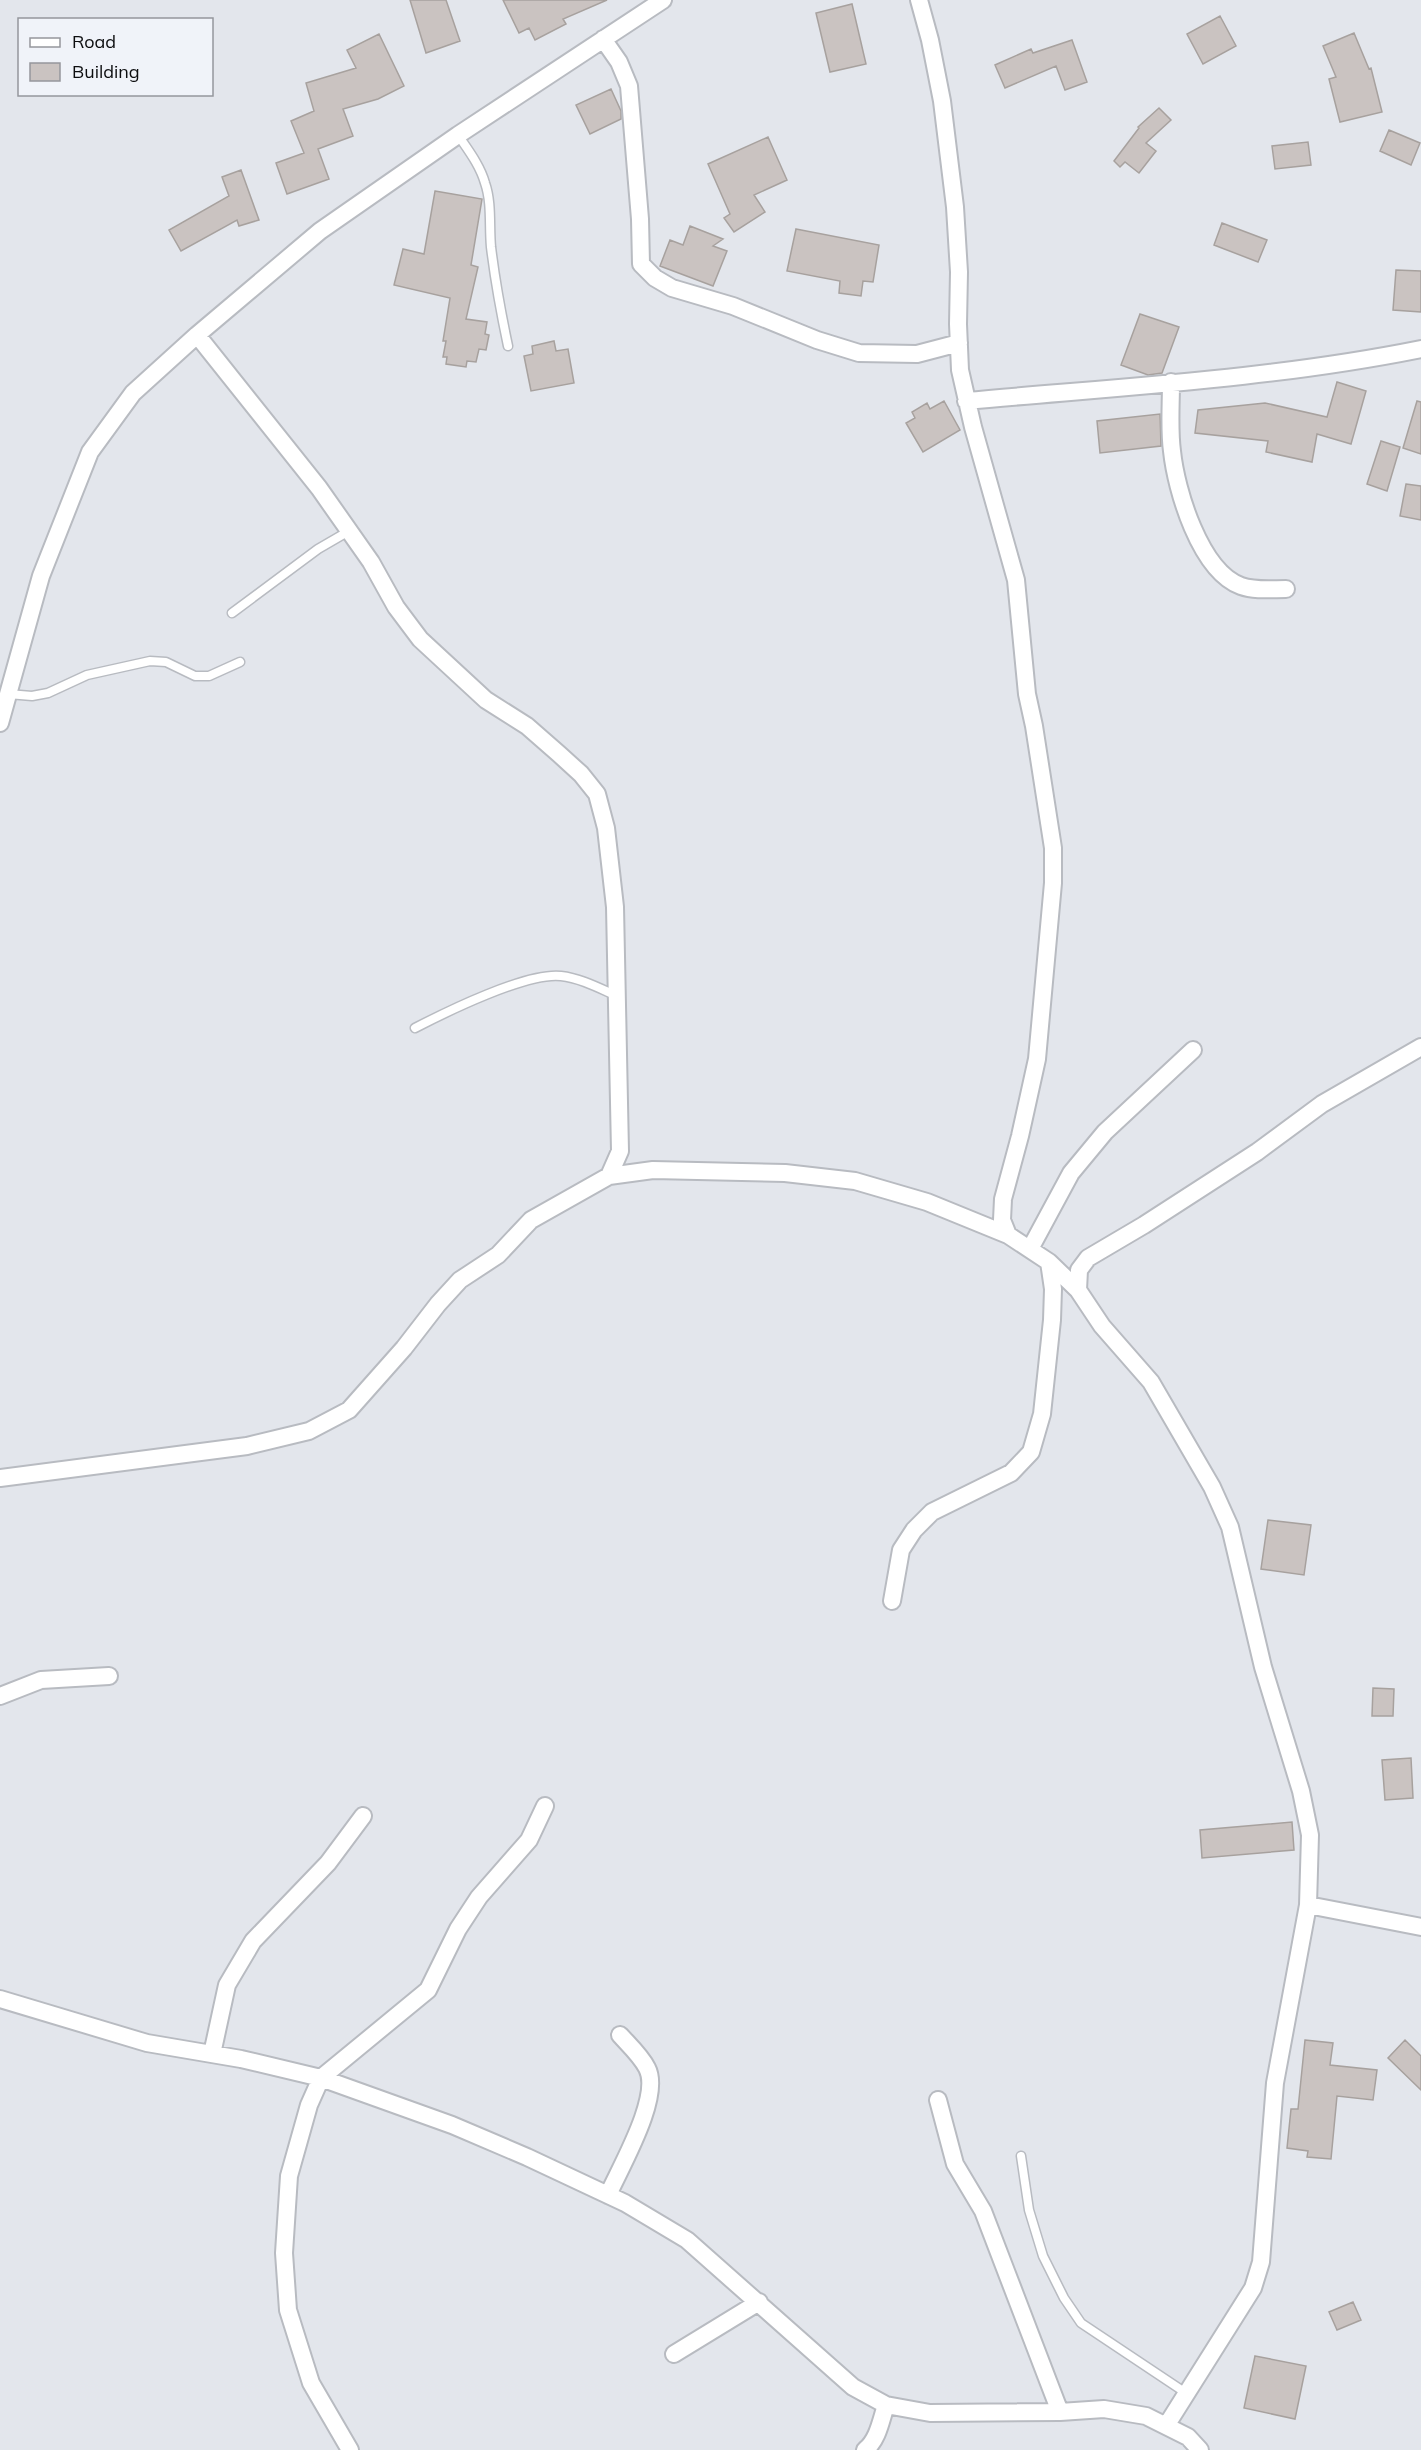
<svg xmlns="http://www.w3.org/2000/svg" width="1421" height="2450" font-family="Mulish,sans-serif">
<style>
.building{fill:#cac3c1;stroke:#a7a19e;stroke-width:1.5}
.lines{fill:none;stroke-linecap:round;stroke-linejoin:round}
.service-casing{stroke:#b8bbc1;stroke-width:11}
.minor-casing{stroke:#b8bbc1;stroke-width:20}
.service{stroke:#fff;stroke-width:8}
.minor{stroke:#fff;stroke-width:16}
</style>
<rect width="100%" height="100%" fill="#e3e6ec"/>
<!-- building -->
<path class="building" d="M 410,0 L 446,0 L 460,41 L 426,53 Z
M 503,0 L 607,0 L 563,19 L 566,24 L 535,40 L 529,28 L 519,33 Z
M 852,4 L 866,64 L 830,72 L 816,13 Z
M 1220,16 L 1236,46 L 1203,64 L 1187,34 Z
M 1354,33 L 1369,69 L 1371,68 L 1382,112 L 1340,122 L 1329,79 L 1336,77 L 1323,46 Z
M 379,34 L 404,86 L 378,99 L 343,109 L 353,136 L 318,149 L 329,179 L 287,194 L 276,163 L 304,153 L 291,121 L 314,111 L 306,83 L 356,68 L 347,50 Z
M 1072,40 L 1087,82 L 1065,90 L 1056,66 L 1005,88 L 995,65 L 1031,49 L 1033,53 Z
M 611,89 L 621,111 L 621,119 L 590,134 L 576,105 Z
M 1159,108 L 1171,120 L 1146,143 L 1156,151 L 1139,173 L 1125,162 L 1120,167 L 1114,161 L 1139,128 L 1138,127 Z
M 1389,130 L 1420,143 L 1411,165 L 1380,151 Z
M 768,137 L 787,180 L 754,195 L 765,212 L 734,232 L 724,218 L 730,214 L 708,164 Z
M 1308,142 L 1311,165 L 1275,169 L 1272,146 Z
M 241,170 L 259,220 L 239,226 L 237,220 L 181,251 L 169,230 L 229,196 L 222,177 Z
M 435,191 L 482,199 L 471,265 L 478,267 L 466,319 L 487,322 L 485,334 L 489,335 L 486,350 L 479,349 L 476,362 L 467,361 L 466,367 L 446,364 L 447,357 L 443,357 L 446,341 L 443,341 L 450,298 L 394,285 L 403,249 L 424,254 Z
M 1222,223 L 1267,240 L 1258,262 L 1214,245 Z
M 690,226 L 723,239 L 713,246 L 727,251 L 713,286 L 660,266 L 670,240 L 683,245 Z
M 796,229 L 879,245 L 873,282 L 863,281 L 861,296 L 839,293 L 840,281 L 787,271 Z
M 1396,270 L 1421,271 L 1421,312 L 1393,310 Z
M 1140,314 L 1179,327 L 1162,373 L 1148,375 L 1121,365 Z
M 554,341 L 556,351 L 568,349 L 574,383 L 531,391 L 524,356 L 533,354 L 532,346 Z
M 1337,382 L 1366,391 L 1351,444 L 1317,434 L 1312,462 L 1266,452 L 1268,441 L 1195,433 L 1198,410 L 1265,403 L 1327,417 Z
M 944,401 L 960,430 L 923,452 L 906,423 L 915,418 L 912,412 L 927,403 L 930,409 Z
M 1417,401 L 1421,402 L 1421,454 L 1403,448 Z
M 1160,414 L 1161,446 L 1100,453 L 1097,421 Z
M 1381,441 L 1400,447 L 1387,491 L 1367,484 Z
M 1406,484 L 1421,486 L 1421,520 L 1400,516 Z
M 1268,1520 L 1311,1525 L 1304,1575 L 1261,1569 Z
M 1373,1688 L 1394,1689 L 1393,1716 L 1372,1716 Z
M 1411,1758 L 1413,1798 L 1385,1800 L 1382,1760 Z
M 1292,1822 L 1294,1850 L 1202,1858 L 1200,1830 Z
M 1305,2040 L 1333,2043 L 1330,2065 L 1377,2070 L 1373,2100 L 1337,2096 L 1331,2159 L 1307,2157 L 1308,2151 L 1287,2148 L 1291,2109 L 1298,2109 Z
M 1405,2040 L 1421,2056 L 1421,2090 L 1388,2058 Z
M 1353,2302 L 1361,2320 L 1337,2330 L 1329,2312 Z
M 1255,2356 L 1306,2366 L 1295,2419 L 1244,2408 Z"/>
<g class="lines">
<!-- service casing -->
<g class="service-casing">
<path id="service" d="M 458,135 C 468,150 480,165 485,183 C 492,203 489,226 491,247 C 495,280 501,313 508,346
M 232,613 L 318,549 L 349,531
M 8,694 L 32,696 L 48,693 L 87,675 L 150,661 L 166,662 L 195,676 L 209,676 L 240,662
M 415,1028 C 446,1012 527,972 561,976 C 580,978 599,988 617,996
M 1021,2156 L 1029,2210 L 1043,2256 L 1064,2298 L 1081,2323 L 1186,2393"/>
</g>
<!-- minor casing -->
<g class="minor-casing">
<path id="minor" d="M 919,0 L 930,40 L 942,101 L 955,207 L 959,272 L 958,324 L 960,370 L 973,427 L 1016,580 L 1027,694 L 1034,726 L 1053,848 L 1053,883 L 1037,1059 L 1020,1136 L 1003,1199 L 1002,1220 L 1008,1235
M 603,39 L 619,62 L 629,86 L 640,219 L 641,264 L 655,278 L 672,288 L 733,306 L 817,340 L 859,353 L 917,354 L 959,343
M 197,335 L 319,488 L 371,562 L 396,607 L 420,639 L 486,700 L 527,726 L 559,754 L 581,774 L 597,794 L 606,828 L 615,907 L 620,1151 L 609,1176
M 1171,382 C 1171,405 1169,429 1172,451 C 1176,490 1200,571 1241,586 C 1255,591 1272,589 1286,589
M 966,401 C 1118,387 1272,379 1421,349
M 0,723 L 41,576 L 90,452 L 133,393 L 197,335 L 320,231 L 458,135 L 663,0
M 1030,1249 L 1071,1173 L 1105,1132 L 1193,1050
M 1078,1290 L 1079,1270 L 1088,1258 L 1144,1225 L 1257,1152 L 1322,1104 L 1421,1047
M 0,1478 L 247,1446 L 309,1431 L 349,1410 L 404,1348 L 438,1304 L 460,1280 L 498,1255 L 531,1220 L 609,1176 L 653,1170 L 785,1173 L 855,1181 L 927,1202 L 1008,1235 L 1049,1262 L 1078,1290 L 1102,1326 L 1151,1382 L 1212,1487 L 1230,1527 L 1263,1667 L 1301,1791 L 1310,1835 L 1308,1905 L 1275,2083 L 1261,2262 L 1253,2288 L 1166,2426
M 892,1601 L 901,1550 L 914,1530 L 932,1512 L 1011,1473 L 1031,1452 L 1042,1414 L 1052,1320 L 1053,1289 L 1049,1262
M 0,1696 L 41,1680 L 109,1676
M 1308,1905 L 1421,1927
M 0,1999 L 147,2043 L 241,2059 L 321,2078 L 452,2125 L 527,2157 L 625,2203 L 687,2240 L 853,2387 L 886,2405 L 930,2413 L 1060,2412 L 1104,2409 L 1146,2416 L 1188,2437 L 1200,2450
M 212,2054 L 227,1985 L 253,1941 L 328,1863 L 363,1816
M 938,2100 L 955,2164 L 983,2211 L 1060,2412
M 608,2195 C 621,2166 662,2096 647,2068 C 641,2056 629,2045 620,2035
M 674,2354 L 759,2302
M 350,2450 L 311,2383 L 288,2310 L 284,2253 L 289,2176 L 309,2105 L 321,2078 L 428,1990 L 458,1929 L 479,1897 L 529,1840 L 545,1806
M 865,2450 C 878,2440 881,2420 886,2405"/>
</g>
<!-- service -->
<use href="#service" class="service"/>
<!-- minor -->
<use href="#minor" class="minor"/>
</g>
<!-- legend -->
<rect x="18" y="18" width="195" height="78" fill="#f0f3f9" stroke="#95979c" stroke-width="1.5"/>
<rect x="30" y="38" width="30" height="9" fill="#ffffff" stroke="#95979c" stroke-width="1.5"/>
<text x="72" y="48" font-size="18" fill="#0d0e10">Road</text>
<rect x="30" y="63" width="30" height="18" fill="#cac3c1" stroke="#95979c" stroke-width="1.5"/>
<text x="72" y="78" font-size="18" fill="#0d0e10">Building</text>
</svg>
